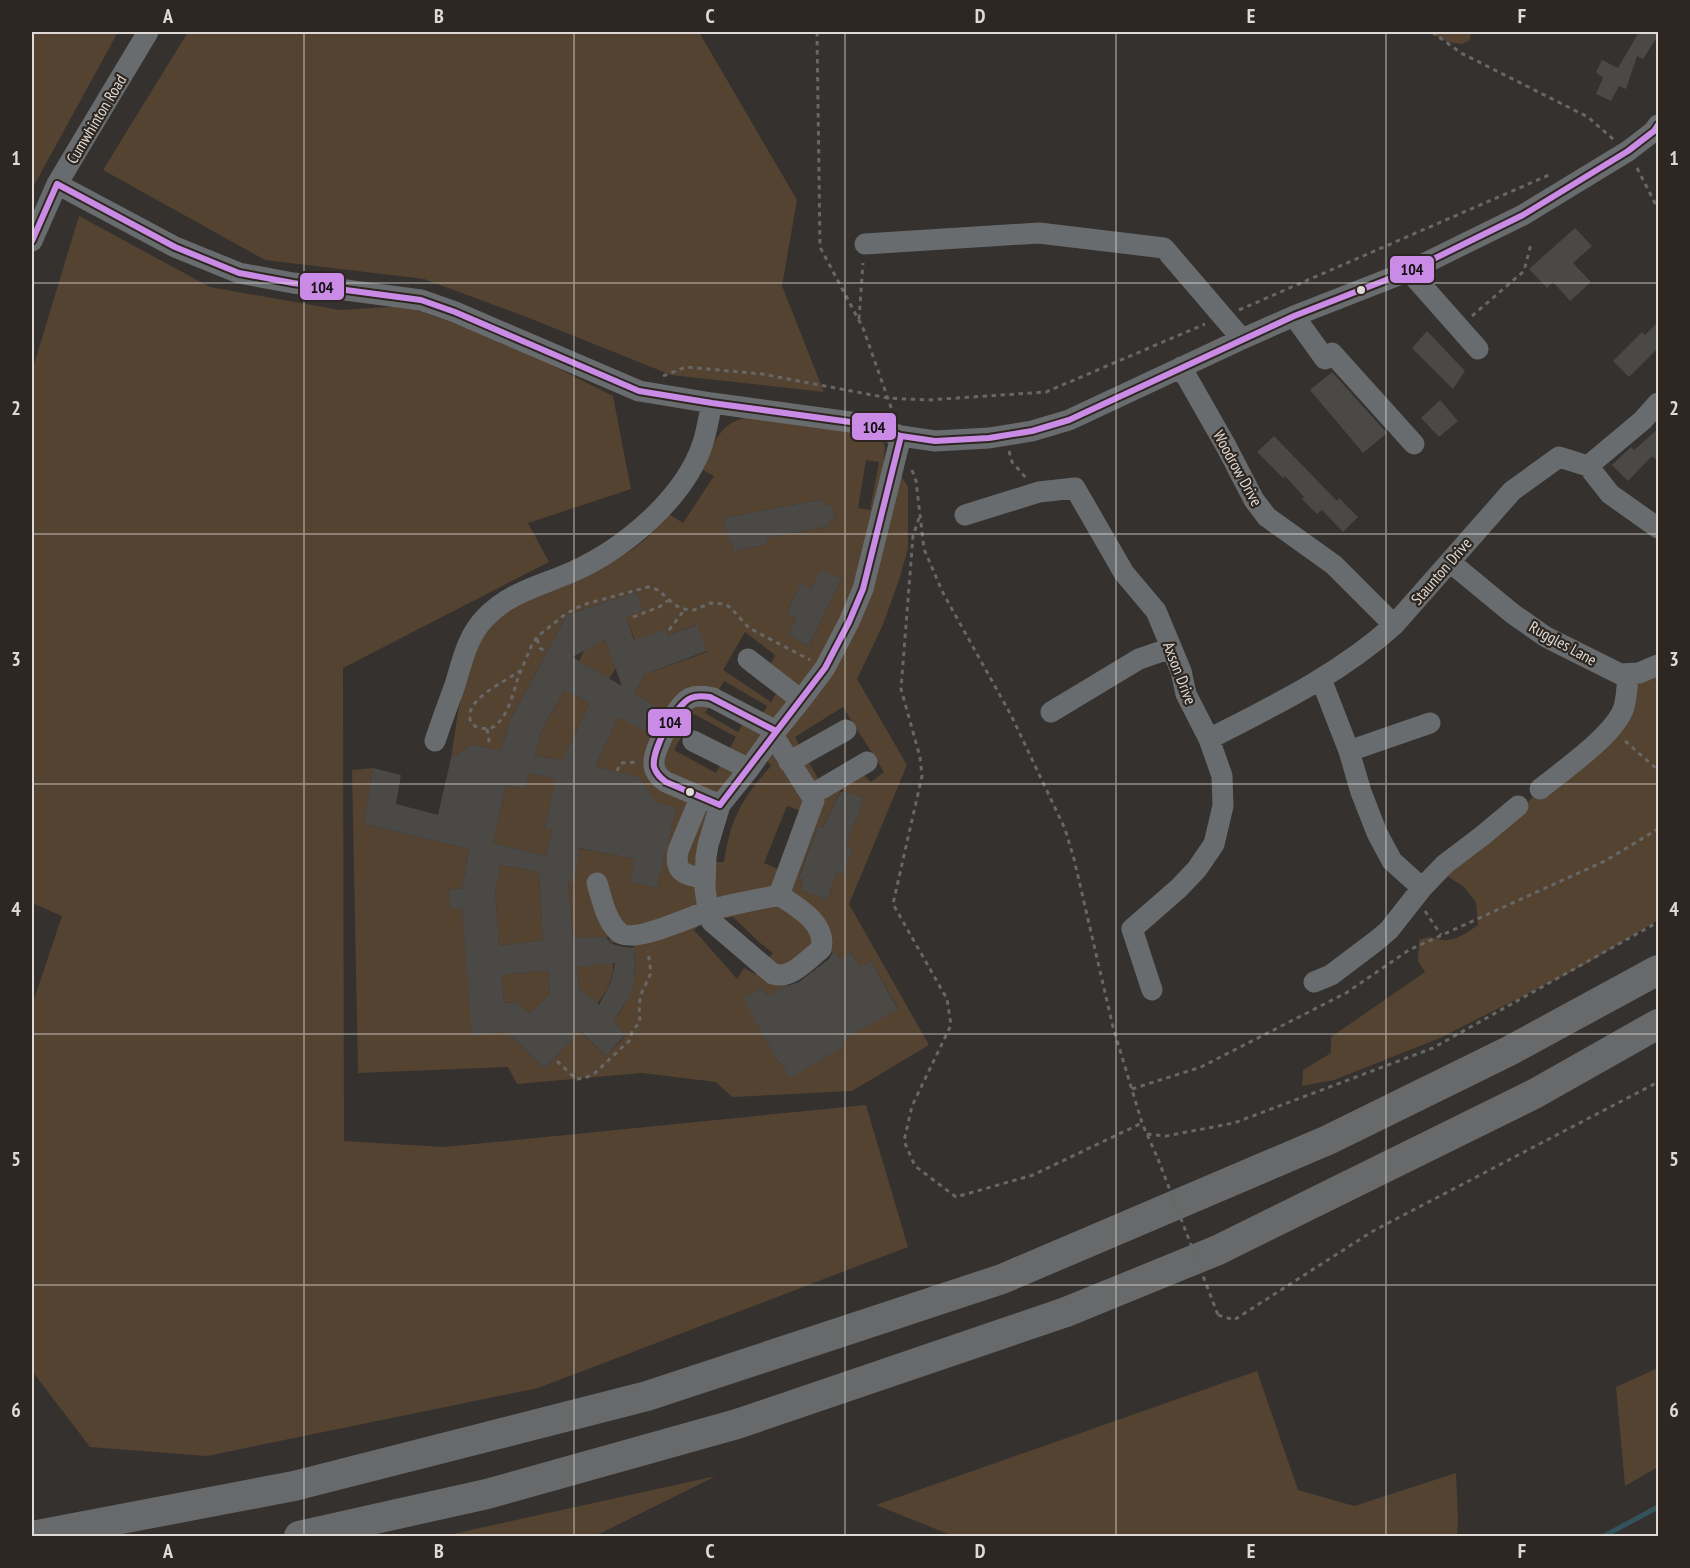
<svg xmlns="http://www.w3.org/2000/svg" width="1690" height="1568" font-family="'PT Sans Narrow',sans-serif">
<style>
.green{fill:#544331;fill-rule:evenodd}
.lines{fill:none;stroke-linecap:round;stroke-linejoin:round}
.stream{stroke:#33525c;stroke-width:5}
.building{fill:#4b4946;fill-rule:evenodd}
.path{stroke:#676766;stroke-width:3;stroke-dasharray:4.5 4.5;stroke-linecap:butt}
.minor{stroke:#696c6e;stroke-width:21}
.highway{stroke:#67696a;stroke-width:30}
.path-bridge{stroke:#676766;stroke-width:3;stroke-dasharray:4.5 4.5;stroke-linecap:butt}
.bus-1-casing{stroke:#2e2721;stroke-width:10}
.bus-1{stroke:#ca8be6;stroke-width:6}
.grid{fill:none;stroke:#dfdad6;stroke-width:1.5;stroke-opacity:0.55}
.bus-dot{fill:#dfdad6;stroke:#2e2721;stroke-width:2}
.labels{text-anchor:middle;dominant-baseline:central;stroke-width:4.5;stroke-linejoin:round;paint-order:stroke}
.street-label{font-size:16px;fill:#dfdad6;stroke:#2e2721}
.line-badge{stroke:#2e2721;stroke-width:2}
.pale-badge-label{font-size:16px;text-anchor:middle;font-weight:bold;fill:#111}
.neatline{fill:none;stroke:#dfdad6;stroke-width:2}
.grid-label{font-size:20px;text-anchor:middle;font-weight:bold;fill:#dfdad6}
</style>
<rect width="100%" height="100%" fill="#34312e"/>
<!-- green -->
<path class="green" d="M 32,32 L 118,32 L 32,189 Z
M 188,32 L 699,32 L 797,200 L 782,286 L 824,392 L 671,375 L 534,320 L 424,279 L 265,260 L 103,170 Z
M 1428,32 L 1471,32 L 1470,40 L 1462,44 L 1448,42 Z
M 79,216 L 210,287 L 340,310 L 405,306 L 504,341 L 613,396 L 631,489 L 528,523 L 549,562 L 343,668 L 344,1141 L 444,1147 L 866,1105 L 908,1247 L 538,1388 L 207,1456 L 90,1447 L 32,1371 L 32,1005 L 62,916 L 32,903 L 32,371 Z
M 754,416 L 875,434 C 887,443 885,446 884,460 L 899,472 L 908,487 L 908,549 L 898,583 L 882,627 L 857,679 L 907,765 L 849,904 L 929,1045 L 852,1091 L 732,1097 L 716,1082 L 642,1073 L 517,1084 L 508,1067 L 358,1073 L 352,770 L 373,768 L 364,824 L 469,849 L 462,888 L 448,890 L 451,909 L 462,908 L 473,1035 L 506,1031 L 544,1069 L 564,1048 L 558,1011 L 606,1056 L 625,1036 L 613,1022 C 633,995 640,973 632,940 L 610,943 L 609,937 L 573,938 L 568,881 L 574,881 L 577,848 L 635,859 L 631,882 L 657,888 L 675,807 L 648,802 L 652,796 L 637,777 L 595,767 L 618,717 L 654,735 L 664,711 L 634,694 L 645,674 L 707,652 L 696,625 L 668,635 L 665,629 L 637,646 L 626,617 L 642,609 L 636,592 L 567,615 L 510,721 L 501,751 L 472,745 L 451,758 L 457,718 L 465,676 L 483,631 L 505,608 L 609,564 L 633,549 L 647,538 L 669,514 L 683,523 L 714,476 L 703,470 C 717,439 717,422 754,416 ZM 866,460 L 879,462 L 870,510 L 858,508 ZM 823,499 L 825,506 L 832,505 L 835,518 L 829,521 L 830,526 L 767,538 L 768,544 L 734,551 L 732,542 L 729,542 L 724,518 ZM 821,570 L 841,579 L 809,646 L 788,634 L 796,617 L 786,612 L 801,584 L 811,589 ZM 745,632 L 775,655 L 769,668 L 784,680 L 771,702 L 723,670 ZM 724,681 L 767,706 L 761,717 L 750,712 L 738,732 L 705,713 ZM 843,707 L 884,772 L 871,782 L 863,774 L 827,795 L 795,737 ZM 694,714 L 736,737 L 716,773 L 674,750 ZM 765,758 L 771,766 C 742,798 730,819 724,862 L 712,862 L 730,802 ZM 841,790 L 864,798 L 846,845 L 853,848 L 843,874 L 837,872 L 827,900 L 801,890 L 803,880 L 799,877 L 818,826 L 823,828 ZM 787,806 L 801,811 L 778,869 L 764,863 ZM 733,917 L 759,942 L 773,953 L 755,974 L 744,968 L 737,979 L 694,930 L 703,922 ZM 834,951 L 839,959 L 851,952 L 860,967 L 871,961 L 898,1008 L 842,1040 L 845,1046 L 790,1077 L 781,1063 L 779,1064 L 744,998 L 762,988 L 770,1000 L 790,989 L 787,984 L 807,966 Z
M 600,637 L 602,642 L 605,640 L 611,655 L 622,658 L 609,679 L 579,661 L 589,641 Z
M 1658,663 L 1658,920 L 1586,964 L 1440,1038 L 1334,1080 L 1302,1086 L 1303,1070 L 1331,1053 L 1331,1037 L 1425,972 L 1418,961 L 1419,940 C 1433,935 1430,938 1442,940 C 1455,942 1468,932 1478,925 L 1476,902 L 1464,887 L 1438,870 L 1504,825 L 1556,775 L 1637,683 Z
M 564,690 L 590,703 L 562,760 L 535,756 L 540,734 Z
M 529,773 L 561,780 L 551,802 L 545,828 L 552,830 L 546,856 L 493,843 L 506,785 L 525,789 Z
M 501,865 L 539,872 L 543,940 L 499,946 L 495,890 Z
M 613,963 C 614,979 607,991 597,1004 L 579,988 L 577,967 Z
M 548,970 L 550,994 L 529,1014 L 518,1002 L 504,1003 L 502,975 Z
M 1658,1368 L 1658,1467 L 1625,1486 L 1616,1387 Z
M 1257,1371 L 1298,1490 L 1354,1506 L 1456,1473 L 1458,1520 L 1457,1536 L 953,1536 L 876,1505 Z
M 716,1476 L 595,1536 L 442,1536 L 448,1535 Z"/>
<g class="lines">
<!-- stream -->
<path class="stream" d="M 1604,1536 L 1658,1507"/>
</g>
<!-- building -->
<path class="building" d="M 1639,32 L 1659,32 L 1659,34 L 1643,59 L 1637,56 L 1626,89 L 1619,86 L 1611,101 L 1596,94 L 1603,78 L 1596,72 L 1602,60 L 1618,68 Z
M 1575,228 L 1592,246 L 1573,263 L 1591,282 L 1570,301 L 1553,282 L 1547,288 L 1529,269 Z
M 1659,321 L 1659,347 L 1629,377 L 1613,361 L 1642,332 L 1645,335 Z
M 1427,331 L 1465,371 L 1453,389 L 1412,348 Z
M 1332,372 L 1387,433 L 1363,453 L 1310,390 Z
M 1440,400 L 1458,421 L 1439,437 L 1421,418 Z
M 1659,428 L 1659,462 L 1652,456 L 1628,481 L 1612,465 L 1631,447 L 1634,450 Z
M 1274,436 L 1337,501 L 1339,498 L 1358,517 L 1343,532 L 1322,510 L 1317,514 L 1302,499 L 1304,497 L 1285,476 L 1283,478 L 1257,452 Z
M 823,499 L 825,506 L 832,505 L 835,518 L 829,521 L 830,526 L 767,538 L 768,544 L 734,551 L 732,542 L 729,543 L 724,518 Z
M 821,569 L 841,579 L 809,646 L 788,634 L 796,618 L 786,613 L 801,583 L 811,589 Z
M 636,592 L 643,610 L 626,617 L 634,640 L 665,629 L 668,635 L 697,625 L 707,651 L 645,674 L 634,694 L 663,710 L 650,734 L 618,717 L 595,767 L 639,777 L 657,803 L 676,807 L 657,888 L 630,882 L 635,859 L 579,848 L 574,882 L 568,881 L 573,938 L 606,937 L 610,943 L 616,945 L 624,947 L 634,948 L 635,964 L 634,982 L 629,997 L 613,1022 L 625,1035 L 606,1056 L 580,1031 L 544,1069 L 506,1031 L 472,1036 L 462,908 L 451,910 L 448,890 L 462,888 L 469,849 L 364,824 L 373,768 L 401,775 L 396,804 L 438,815 L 451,758 L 472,745 L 501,751 L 510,721 L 567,615 ZM 605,640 L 622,686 L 572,657 ZM 564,690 L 590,703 L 562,760 L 535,756 L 540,734 ZM 529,773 L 556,779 L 545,828 L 552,830 L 546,856 L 493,843 L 506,785 L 525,789 ZM 501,865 L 539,872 L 543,940 L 499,946 L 495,890 ZM 615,963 L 611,982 L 599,1005 L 579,988 L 577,967 ZM 548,970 L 550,994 L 529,1014 L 518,1002 L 504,1003 L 502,975 Z
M 844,791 L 864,798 L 846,845 L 853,848 L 843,875 L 837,872 L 827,900 L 801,890 L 803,880 L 799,878 L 818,826 L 823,828 L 840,793 Z
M 834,950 L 839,959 L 851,952 L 860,967 L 871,961 L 898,1009 L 842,1040 L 845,1046 L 790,1078 L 781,1063 L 779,1064 L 743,998 L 762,988 L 767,996 L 781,988 L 799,982 L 829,959 Z"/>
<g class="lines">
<!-- path -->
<path class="path" d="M 817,32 L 820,247 L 863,328 L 893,413
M 1432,32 L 1461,53 L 1588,117 L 1614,140
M 1637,168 L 1658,209
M 1239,310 L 1549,175
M 1472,316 L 1524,271 L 1531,244
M 859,319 L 863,263
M 663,376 L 686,367 L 762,374 L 888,398 L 928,400 L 1046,392 L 1205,324
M 1009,451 L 1012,462 L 1026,478
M 912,470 L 916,481 L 924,549 L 943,593 L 1011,715 L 1065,829 L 1074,859 L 1113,1027 L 1142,1123 L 1158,1159
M 919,518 L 913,536 L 901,689 L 920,757 L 922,776 L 893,904 L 947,999 L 951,1025 L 912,1106 L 904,1141 L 915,1166 L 956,1197 L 1033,1175 L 1142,1123
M 633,617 L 659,607 L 669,600
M 669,630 L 685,609
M 537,639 L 540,648 L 546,652
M 521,670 C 507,681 466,698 470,719 C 471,724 475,727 480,728 C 485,729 493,729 497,724 C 509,713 513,693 518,678 C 522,667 528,655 532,644 L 538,636 L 563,616 L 576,608 L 589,603 L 648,587 L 658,590 L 675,605 L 683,609 L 694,610 L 711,603 L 725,604 L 731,608 L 749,628 L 810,660
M 487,729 L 490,746
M 1625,741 L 1658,770
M 617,771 L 621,763 L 637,762
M 1425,911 L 1441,935
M 557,1061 L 576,1079 L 585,1078 L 595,1073 L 630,1040 L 632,1031 L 640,1022 L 639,1004 L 642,992 L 651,973 L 648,951
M 1132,1089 L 1201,1067 L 1346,993 L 1409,950 L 1605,861 L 1658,829
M 1147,1134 L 1166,1136 L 1234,1123 L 1433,1048 L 1658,922
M 1218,1315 L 1234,1320 L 1373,1231 L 1658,1082"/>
<!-- minor -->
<path class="minor" d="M 57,184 L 175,247 L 239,273 L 293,283 L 421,300 L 455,312 L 639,391 L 712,403 L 865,424 L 901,436 L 935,441 L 989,438 L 1032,431 L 1069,420 L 1242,339 L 1294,316 L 1409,271 L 1523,215 L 1628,151 L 1654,131 L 1658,125
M 32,241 L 57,184 L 148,32
M 865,244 L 1039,233 L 1164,248 L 1242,339
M 1409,271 L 1478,349
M 1294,316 L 1325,359 L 1332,353 L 1414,444
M 1181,367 L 1226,446 L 1254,500 L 1267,517 L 1334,565 L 1394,625
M 1588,466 L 1610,494 L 1658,528
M 965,515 L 1039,492 L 1075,488 L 1124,573 L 1156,611 L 1181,671 L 1186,694 L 1209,739 L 1222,776 L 1223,806 L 1214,844 L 1197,869 L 1179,888 L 1132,929 L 1152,990
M 1450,562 L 1513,614 L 1546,637 L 1620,674 L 1639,673 L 1658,665
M 748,659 L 801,700
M 1321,679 L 1349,751 L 1361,792 L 1377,833 L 1392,861 L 1422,888
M 1051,712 L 1139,659 L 1171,648
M 773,735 L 814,800 L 779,895
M 1209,739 C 1273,706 1340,674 1394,625 L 1512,491 L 1559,457 L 1588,466 L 1643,420 L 1658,403
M 435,741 C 441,723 448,704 455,685 C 462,662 467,637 484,619 C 509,592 540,586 572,572 C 624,549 685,498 703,443 C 707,430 709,416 712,403
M 693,741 L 749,769
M 1349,751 L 1430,723
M 789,762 L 846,730
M 1540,789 C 1562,771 1616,734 1624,707 C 1627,697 1627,684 1628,674
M 811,795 L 867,762
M 700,798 L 678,851 C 674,875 686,874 705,879
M 720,805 L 666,782 C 660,778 654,773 654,763 C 653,750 677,704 690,698 C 698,695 705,696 713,698 L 776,731
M 597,883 C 602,899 606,922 620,933 C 634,943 691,917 707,911 C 731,904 756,900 779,895 C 797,907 827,923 821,949 C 808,959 791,980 773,974 L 712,922 L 709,917 L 705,888 L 706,857 L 708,845 L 720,805 L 749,769 L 776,731 L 801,700 L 825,668 L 849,622 L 863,589 L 901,436
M 1314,982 L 1331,975 L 1376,941 L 1389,930 L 1422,888 L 1445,864 L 1482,836 L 1518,806"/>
<!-- highway -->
<path class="highway" d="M 32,1536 L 294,1486 L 647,1396 L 1002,1279 L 1328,1140 L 1509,1051 L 1658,970
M 299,1536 L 487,1494 L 737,1424 L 1066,1312 L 1218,1250 L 1536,1093 L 1658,1024"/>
<!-- path-bridge -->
<path class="path-bridge" d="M 1158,1159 L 1218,1315"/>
<!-- bus-1 casing -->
<g class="bus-1-casing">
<path id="bus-1" d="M 57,184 L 175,247 L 239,273 L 293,283 L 421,300 L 455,312 L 639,391 L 712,403 L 865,424 L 901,436 L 935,441 L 989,438 L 1032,431 L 1069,420 L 1294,316 L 1409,271 L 1523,215 L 1628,151 L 1654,131 L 1658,125
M 32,241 L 57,184
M 720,805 L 825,668 L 849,622 L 863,589 L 901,436
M 720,805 L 666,782 C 661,778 656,774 654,767 C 651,751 676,704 691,698 C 697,695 704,696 710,697 L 776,731"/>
</g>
<!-- bus-1 -->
<use href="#bus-1" class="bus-1"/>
</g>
<!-- grid -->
<path class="grid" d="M 304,32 L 304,1536M 574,32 L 574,1536M 845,32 L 845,1536M 1116,32 L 1116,1536M 1386,32 L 1386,1536M 32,283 L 1658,283M 32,534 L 1658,534M 32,784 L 1658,784M 32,1034 L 1658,1034M 32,1285 L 1658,1285"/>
<!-- markers -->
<g class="bus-dot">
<circle cx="1361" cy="290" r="5"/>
<circle cx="690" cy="792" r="5"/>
</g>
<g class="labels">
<!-- street labels -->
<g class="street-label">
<text transform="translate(96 119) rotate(-59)">Cumwhinton Road</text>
<text transform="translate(1238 468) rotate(61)">Woodrow Drive</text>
<text transform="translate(1441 571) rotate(-49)">Staunton Drive</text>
<text transform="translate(1563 643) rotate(29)">Ruggles Lane</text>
<text transform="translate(1180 673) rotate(69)">Axson Drive</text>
</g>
</g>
<g class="line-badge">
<rect x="1389" y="255" width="46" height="29" rx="6" fill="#ca8be6"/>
<rect x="299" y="272" width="46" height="29" rx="6" fill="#ca8be6"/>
<rect x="851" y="412" width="46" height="29" rx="6" fill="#ca8be6"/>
<rect x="647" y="708" width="45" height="29" rx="6" fill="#ca8be6"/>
</g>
<g class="pale-badge-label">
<text x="1412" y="275">104</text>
<text x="322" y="293">104</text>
<text x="874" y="433">104</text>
<text x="670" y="728">104</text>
</g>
<!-- border -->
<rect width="1690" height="1568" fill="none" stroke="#2e2721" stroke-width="66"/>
<rect x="33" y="33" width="1624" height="1502" class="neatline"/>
<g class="grid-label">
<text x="168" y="23">A</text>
<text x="439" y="23">B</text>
<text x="710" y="23">C</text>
<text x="980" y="23">D</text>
<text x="1251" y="23">E</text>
<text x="1522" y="23">F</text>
<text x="16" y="165">1</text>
<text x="1674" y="165">1</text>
<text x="16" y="415">2</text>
<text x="1674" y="415">2</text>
<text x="16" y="666">3</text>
<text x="1674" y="666">3</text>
<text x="16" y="916">4</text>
<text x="1674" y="916">4</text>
<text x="16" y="1166">5</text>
<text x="1674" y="1166">5</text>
<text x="16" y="1417">6</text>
<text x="1674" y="1417">6</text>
<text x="168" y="1558">A</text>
<text x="439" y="1558">B</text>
<text x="710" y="1558">C</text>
<text x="980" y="1558">D</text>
<text x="1251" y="1558">E</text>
<text x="1522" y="1558">F</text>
</g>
</svg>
